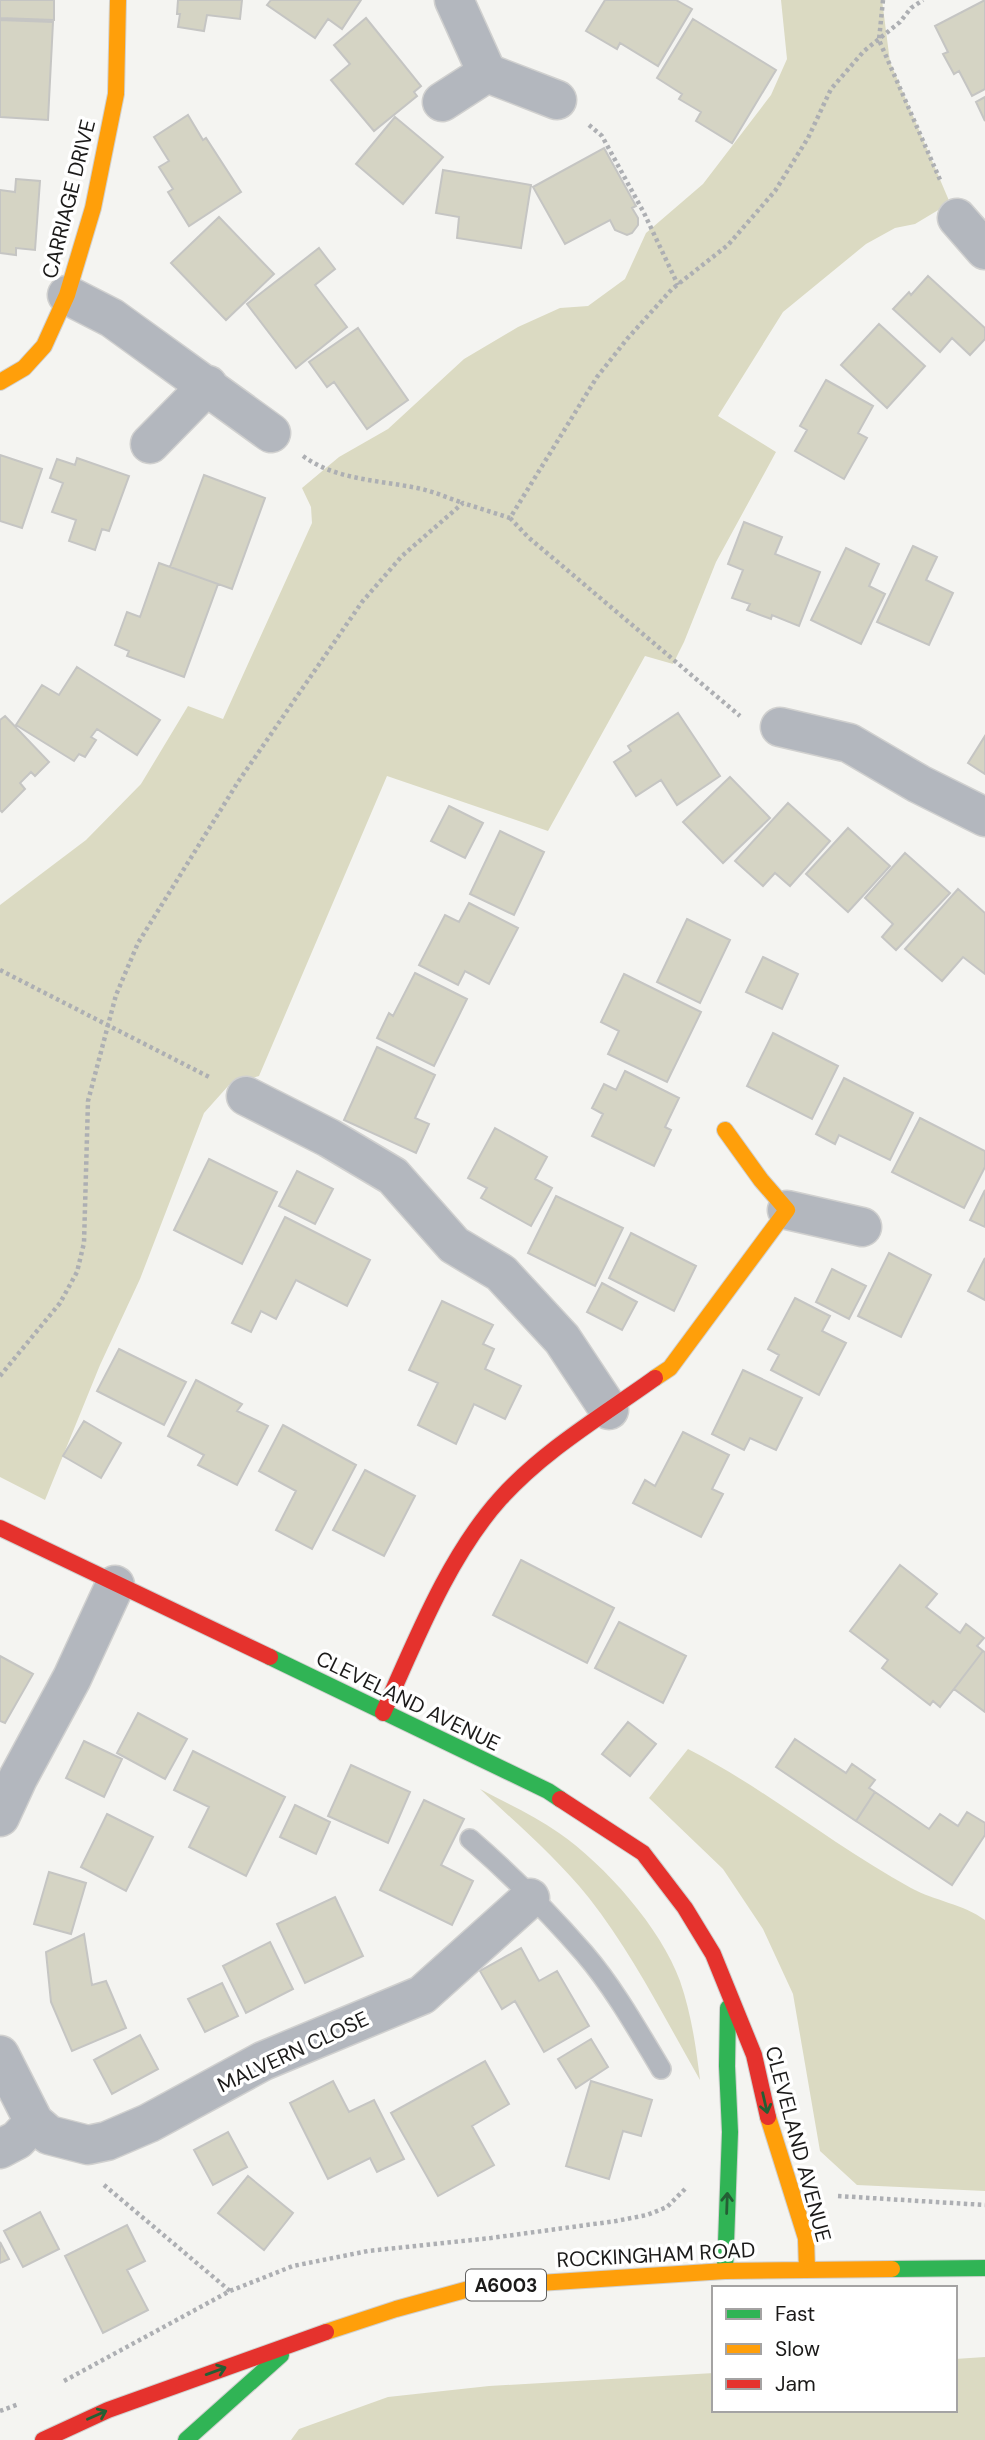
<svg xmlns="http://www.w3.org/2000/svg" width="985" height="2440" font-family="'DM Sans',sans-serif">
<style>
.green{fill:#dbdac2}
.building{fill:#d5d4c4;stroke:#c5c5c3;stroke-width:2}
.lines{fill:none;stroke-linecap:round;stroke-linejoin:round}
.lane-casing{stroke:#d0d0cf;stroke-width:22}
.street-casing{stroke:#d0d0cf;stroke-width:41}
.fast-casing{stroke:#d0d0cf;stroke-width:18}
.slow-casing{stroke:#d0d0cf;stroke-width:18}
.jam-casing{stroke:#d0d0cf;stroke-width:18}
.path{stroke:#adafb3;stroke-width:4.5;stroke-dasharray:3.5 3.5;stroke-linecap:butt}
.lane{stroke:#b3b7be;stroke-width:19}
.street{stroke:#b3b7be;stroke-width:38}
.fast{stroke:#30b455;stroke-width:16}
.slow{stroke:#ff9f0a;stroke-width:16}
.jam{stroke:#e5322d;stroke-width:16}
.oneway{stroke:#245f34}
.labels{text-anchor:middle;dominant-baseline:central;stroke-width:7;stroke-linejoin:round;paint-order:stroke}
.shield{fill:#fff;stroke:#5f5f5e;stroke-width:2}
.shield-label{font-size:19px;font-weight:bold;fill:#1b1a19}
.street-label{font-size:21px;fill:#1b1a19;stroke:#fff}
</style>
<rect width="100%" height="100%" fill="#f4f4f1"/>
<!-- green -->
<path class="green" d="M 781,0 L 882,0 L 890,62 L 950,203 L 915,224 L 895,228 L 866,244 L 783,312 L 718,416 L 776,452 L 716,562 L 684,642 L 673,664 L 645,656 L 548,831 L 387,776 L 259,1076 L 229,1085 L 204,1113 L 140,1279 L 100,1365 L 45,1500 L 0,1477 L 0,905 L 86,840 L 141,784 L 188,706 L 223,719 L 312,523 L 311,507 L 302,488 L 339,457 L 388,429 L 464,359 L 518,327 L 560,308 L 588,306 L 625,279 L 646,233 L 703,184 L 771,95 L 787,59 Z
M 688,1749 C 766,1789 834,1846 911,1888 C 935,1901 963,1904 985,1920 L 985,2191 L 857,2185 L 820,2151 L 793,1994 L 763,1929 L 723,1869 L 649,1798 Z
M 480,1789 C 506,1803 535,1816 559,1833 C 605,1865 661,1928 680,1981 C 691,2013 696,2046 700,2080 C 665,2019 633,1954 589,1898 C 557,1858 517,1824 480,1789 Z
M 985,2357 L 985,2440 L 291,2440 L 299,2429 L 388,2397 L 489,2386 L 714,2373 L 714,2410 L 955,2410 L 955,2359 Z"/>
<!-- building -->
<path class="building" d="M 0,0 L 54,0 L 54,20 L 0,18 Z
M 178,0 L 242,0 L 240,19 L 207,15 L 204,31 L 178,27 L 180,14 L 177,14 Z
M 271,0 L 361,0 L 342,29 L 328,19 L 315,38 L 267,5 Z
M 605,0 L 676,0 L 692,9 L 658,66 L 620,43 L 617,49 L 586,31 Z
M 985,0 L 985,89 L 972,96 L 959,71 L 954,74 L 943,54 L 948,52 L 935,26 Z
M 366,18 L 421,86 L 414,92 L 417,96 L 374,131 L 331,80 L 350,64 L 334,45 Z
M 693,19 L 776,70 L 732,143 L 696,121 L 701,112 L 679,99 L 682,94 L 657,78 Z
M 0,20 L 53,22 L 48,120 L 0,117 Z
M 985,97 L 985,121 L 976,102 Z
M 188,115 L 203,140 L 206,138 L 241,192 L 189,226 L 168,192 L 173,189 L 159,167 L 169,161 L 154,137 Z
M 395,117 L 443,157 L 403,204 L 356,164 Z
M 604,148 L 636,206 L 632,208 L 638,218 L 638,225 L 632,233 L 627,235 L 615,230 L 610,220 L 565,244 L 533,187 Z
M 443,170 L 531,185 L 521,248 L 457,238 L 459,217 L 436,213 Z
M 16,179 L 40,181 L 35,250 L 16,248 L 16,255 L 0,253 L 0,190 L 15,192 Z
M 219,217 L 274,274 L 226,320 L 171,263 Z
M 319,248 L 335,269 L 315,285 L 347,327 L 296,368 L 247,304 Z
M 928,276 L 985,328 L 985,339 L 970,355 L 952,338 L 940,352 L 893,309 L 909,292 L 911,295 Z
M 879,324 L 925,366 L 887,408 L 841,365 Z
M 358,328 L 408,400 L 367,429 L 334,382 L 327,387 L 309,362 Z
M 826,380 L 873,406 L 858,433 L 867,438 L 844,479 L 795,451 L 807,430 L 800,426 Z
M 0,455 L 42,469 L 22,528 L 0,521 Z
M 77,458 L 129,476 L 109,531 L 102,529 L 95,550 L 69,541 L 76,520 L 52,512 L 63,483 L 50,478 L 57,459 L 75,465 Z
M 204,475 L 265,498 L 232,589 L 170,567 Z
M 744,522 L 782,537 L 775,554 L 820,572 L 799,626 L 772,615 L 771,619 L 747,610 L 750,604 L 732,598 L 743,570 L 728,564 Z
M 913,546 L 937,557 L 926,580 L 953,593 L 929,645 L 877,622 Z
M 846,548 L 879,564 L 869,586 L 885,594 L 861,644 L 811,620 Z
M 159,563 L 218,584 L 184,677 L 127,656 L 129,651 L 115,645 L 127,612 L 140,617 Z
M 77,667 L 160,720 L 137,755 L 97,729 L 91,737 L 96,740 L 85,757 L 79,754 L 74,761 L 16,725 L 42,685 L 59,695 Z
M 678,713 L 720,776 L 677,805 L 661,780 L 636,796 L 614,762 L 631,751 L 628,746 Z
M 5,716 L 49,762 L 35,776 L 31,772 L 20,783 L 25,789 L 2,812 L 0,810 L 0,720 Z
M 985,736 L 985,774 L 968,763 Z
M 730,777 L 770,818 L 723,863 L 683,822 Z
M 788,803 L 830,841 L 790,886 L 775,873 L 763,886 L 735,861 Z
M 449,806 L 483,823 L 465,858 L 431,841 Z
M 848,828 L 890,866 L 848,912 L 806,874 Z
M 500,831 L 544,852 L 514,915 L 470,894 Z
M 905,853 L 950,893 L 896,950 L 882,937 L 893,924 L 865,898 Z
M 958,889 L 985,913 L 985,974 L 963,957 L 942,981 L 905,949 Z
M 469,903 L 518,928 L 489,984 L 465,971 L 458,985 L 419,965 L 445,915 L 459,922 Z
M 687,919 L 730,940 L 700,1003 L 657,982 Z
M 763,957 L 798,974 L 782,1009 L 746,992 Z
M 415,973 L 467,999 L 434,1066 L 377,1038 L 389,1013 L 393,1016 Z
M 624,974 L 701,1012 L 667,1082 L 608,1054 L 619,1031 L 601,1022 Z
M 773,1033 L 838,1066 L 812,1119 L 747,1086 Z
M 377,1047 L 435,1075 L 415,1118 L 429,1124 L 416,1153 L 344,1120 Z
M 625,1071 L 679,1098 L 665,1127 L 671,1130 L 654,1166 L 592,1136 L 603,1114 L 592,1108 L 604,1084 L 616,1090 Z
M 844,1078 L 913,1113 L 890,1160 L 839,1135 L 835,1144 L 816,1134 Z
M 920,1118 L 985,1151 L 985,1167 L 964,1208 L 892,1172 Z
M 495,1128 L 547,1157 L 535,1179 L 552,1188 L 531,1226 L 481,1198 L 487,1188 L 468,1178 Z
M 209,1159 L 277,1192 L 242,1264 L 174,1230 Z
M 297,1171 L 333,1189 L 315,1224 L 279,1206 Z
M 985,1190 L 985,1227 L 970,1220 Z
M 556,1196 L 623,1228 L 595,1286 L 528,1253 Z
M 285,1217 L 370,1260 L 347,1306 L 296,1280 L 276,1319 L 261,1311 L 251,1332 L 232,1323 Z
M 631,1233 L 696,1266 L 674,1311 L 609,1278 Z
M 889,1253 L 931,1275 L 901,1337 L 858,1316 Z
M 985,1258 L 985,1300 L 968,1291 Z
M 832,1269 L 866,1286 L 849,1319 L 816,1302 Z
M 602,1283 L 637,1302 L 622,1330 L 587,1312 Z
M 795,1298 L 830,1316 L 822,1331 L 846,1343 L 819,1395 L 771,1370 L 779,1355 L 768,1349 Z
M 442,1301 L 493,1325 L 483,1344 L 494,1349 L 485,1369 L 521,1386 L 505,1419 L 474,1404 L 456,1444 L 418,1425 L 438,1383 L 409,1370 Z
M 119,1349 L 186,1382 L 164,1425 L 97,1391 Z
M 743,1370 L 802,1398 L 776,1450 L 750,1438 L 744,1450 L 712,1434 Z
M 196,1380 L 242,1404 L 237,1411 L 268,1426 L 237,1485 L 198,1465 L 204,1455 L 168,1436 Z
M 84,1421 L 121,1443 L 101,1478 L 63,1456 Z
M 283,1425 L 356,1465 L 312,1549 L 276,1530 L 296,1491 L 259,1471 Z
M 683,1432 L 729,1455 L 712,1489 L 723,1494 L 701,1537 L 633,1503 L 645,1480 L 655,1486 Z
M 365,1470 L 415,1496 L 384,1556 L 333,1530 Z
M 521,1560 L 614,1608 L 587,1663 L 493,1615 Z
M 900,1565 L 937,1594 L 926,1607 L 960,1633 L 966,1624 L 984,1638 L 977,1646 L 983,1651 L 940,1707 L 933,1701 L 930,1705 L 882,1668 L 888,1660 L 850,1631 Z
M 619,1622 L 686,1656 L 663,1703 L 595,1668 Z
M 983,1651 L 985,1652 L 985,1712 L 954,1689 Z
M 0,1656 L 33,1674 L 5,1723 L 0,1721 Z
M 138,1713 L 187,1739 L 165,1779 L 117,1753 Z
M 628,1722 L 656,1744 L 630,1776 L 602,1754 Z
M 795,1739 L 846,1773 L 852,1764 L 875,1780 L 869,1788 L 875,1792 L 856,1821 L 776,1767 Z
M 84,1741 L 122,1759 L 104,1797 L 66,1778 Z
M 193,1751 L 285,1797 L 246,1876 L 189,1847 L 209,1807 L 174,1790 Z
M 351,1765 L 410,1792 L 388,1843 L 328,1816 Z
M 875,1792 L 929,1829 L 940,1814 L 958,1826 L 967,1812 L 985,1823 L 985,1835 L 952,1885 L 856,1821 Z
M 424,1800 L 464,1819 L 441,1865 L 473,1881 L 452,1925 L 380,1890 Z
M 295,1805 L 330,1822 L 316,1854 L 280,1837 Z
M 107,1814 L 153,1837 L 126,1891 L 81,1867 Z
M 49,1872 L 86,1883 L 71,1934 L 34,1924 Z
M 335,1897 L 363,1956 L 305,1983 L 277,1924 Z
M 84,1934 L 92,1985 L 106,1981 L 126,2028 L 72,2051 L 51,2002 L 46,1952 Z
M 270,1942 L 293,1989 L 246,2013 L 223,1966 Z
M 521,1948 L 539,1981 L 557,1971 L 589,2026 L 544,2052 L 515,2001 L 502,2009 L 480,1971 Z
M 222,1983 L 238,2016 L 205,2032 L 188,1999 Z
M 140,2035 L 158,2069 L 112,2094 L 94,2060 Z
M 591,2039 L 608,2067 L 576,2088 L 558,2059 Z
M 485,2061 L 509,2104 L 472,2126 L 494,2165 L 438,2196 L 391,2113 Z
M 333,2081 L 349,2112 L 374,2100 L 404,2159 L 377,2172 L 370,2158 L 328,2179 L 290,2103 Z
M 591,2081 L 652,2100 L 641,2136 L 623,2131 L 609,2179 L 566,2166 Z
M 228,2132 L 247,2167 L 213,2185 L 194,2150 Z
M 248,2176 L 293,2213 L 264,2250 L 218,2213 Z
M 40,2212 L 59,2249 L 23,2267 L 4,2231 Z
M 127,2225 L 145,2261 L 127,2270 L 148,2310 L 103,2333 L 65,2256 Z
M 0,2242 L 9,2259 L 0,2263 Z"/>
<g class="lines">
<!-- lane casing -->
<g class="lane-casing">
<path id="lane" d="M 470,1839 C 508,1872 551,1915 584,1953 C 614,1988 637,2029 661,2069"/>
</g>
<!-- street casing -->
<g class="street-casing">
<path id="street" d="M 454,0 L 487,73 L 557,100
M 442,102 L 487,73
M 957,218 L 985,250
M 67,295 L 112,318 L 271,433
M 150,444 L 208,385
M 780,727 L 849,743 L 919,784 L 985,817
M 246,1096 L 329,1138 L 393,1176 L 454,1245 L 501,1273 L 562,1339 L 609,1410
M 787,1210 L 862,1227
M 0,1817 L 18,1778 L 72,1678 L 115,1585
M 0,2055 L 34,2122 L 49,2135 L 88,2145 L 107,2141 L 149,2123 L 263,2061 L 422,1995 L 530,1898
M 0,2149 L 17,2140 L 34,2122"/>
</g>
<!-- fast casing -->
<g class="fast-casing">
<path id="fast" d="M 270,1657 L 548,1791 L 560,1799
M 892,2269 L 985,2268
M 725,2271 L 730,2132 L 727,2066 L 728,2008
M 186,2440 L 281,2355"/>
</g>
<!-- slow casing -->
<g class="slow-casing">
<path id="slow" d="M 0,382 L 24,368 L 44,346 L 67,295 L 93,208 L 116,94 L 118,0
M 655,1378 L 670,1368 L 787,1210 L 761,1180 L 725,1130
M 768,2117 L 806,2238 L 807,2270
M 326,2332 L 396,2309 L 476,2287 L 725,2271 L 892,2269"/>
</g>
<!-- jam casing -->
<g class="jam-casing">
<path id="jam" d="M 0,1528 L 270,1657
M 383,1713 C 415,1642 448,1557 500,1499 C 544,1450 602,1416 655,1378
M 560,1799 L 643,1853 L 685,1908 L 713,1954 L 754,2055 L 768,2117
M 43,2440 L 108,2410 L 326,2332"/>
</g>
<!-- path -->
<path class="path" d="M 883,0 L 879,40 L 941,182
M 589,125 L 602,136 L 644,213 L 678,285
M 303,456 C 336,480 378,480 417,488 C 433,491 448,498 463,503
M 510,518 L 528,537 L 740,716
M 0,970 L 211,1078
M 0,1376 L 60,1303 L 77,1272 L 84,1243 L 88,1101 L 116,995 L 138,943 L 238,782 L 362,602 L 402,556 L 463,503 L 510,518 L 597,377 L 627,339 L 672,289 L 728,245 L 775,191 L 808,138 L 831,89 L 864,51 L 900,22 L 911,8 L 923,0
M 104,2185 L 230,2291
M 838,2196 L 985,2205
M 64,2381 L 230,2291 L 293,2266 L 368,2251 L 491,2238 L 616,2221 L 647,2215 L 667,2207 L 686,2188
M 0,2411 L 19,2404"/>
<!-- lane -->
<use href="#lane" class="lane"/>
<!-- street -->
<use href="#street" class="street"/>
<!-- fast -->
<use href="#fast" class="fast"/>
<!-- slow -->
<use href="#slow" class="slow"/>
<!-- jam -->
<use href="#jam" class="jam"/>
</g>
<!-- one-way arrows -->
<defs><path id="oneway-shaft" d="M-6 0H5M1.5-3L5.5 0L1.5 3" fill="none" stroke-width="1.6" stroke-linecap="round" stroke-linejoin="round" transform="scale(1.75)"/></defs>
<g class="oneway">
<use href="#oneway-shaft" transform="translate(765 2103) rotate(77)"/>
<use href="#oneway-shaft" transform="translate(727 2203) rotate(-88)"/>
<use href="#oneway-shaft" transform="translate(216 2371) rotate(-20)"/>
<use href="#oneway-shaft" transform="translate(97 2415) rotate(-24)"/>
</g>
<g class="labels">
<!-- shield labels -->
<rect class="shield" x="466" y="2269.5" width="80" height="31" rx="5"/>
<g class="shield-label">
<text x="506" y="2285">A6003</text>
</g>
<!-- street labels -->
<g class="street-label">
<text transform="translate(69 199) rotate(-76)">CARRIAGE DRIVE</text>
<text transform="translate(408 1701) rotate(26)">CLEVELAND AVENUE</text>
<text transform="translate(293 2052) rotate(-25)">MALVERN CLOSE</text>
<text transform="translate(798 2144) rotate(75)">CLEVELAND AVENUE</text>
<text transform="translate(656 2255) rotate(-3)">ROCKINGHAM ROAD</text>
</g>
</g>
<!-- legend -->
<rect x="712" y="2286" width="245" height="126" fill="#ffffff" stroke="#a4a3a3" stroke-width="2"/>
<rect x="726" y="2309" width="35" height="10" fill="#30b455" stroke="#a4a3a3" stroke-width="2"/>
<text x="775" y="2321" font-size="21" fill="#1b1a19">Fast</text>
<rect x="726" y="2344" width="35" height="10" fill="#ff9f0a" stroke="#a4a3a3" stroke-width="2"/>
<text x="775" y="2356" font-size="21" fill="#1b1a19">Slow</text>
<rect x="726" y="2379" width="35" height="10" fill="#e5322d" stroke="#a4a3a3" stroke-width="2"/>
<text x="775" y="2391" font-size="21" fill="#1b1a19">Jam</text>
</svg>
